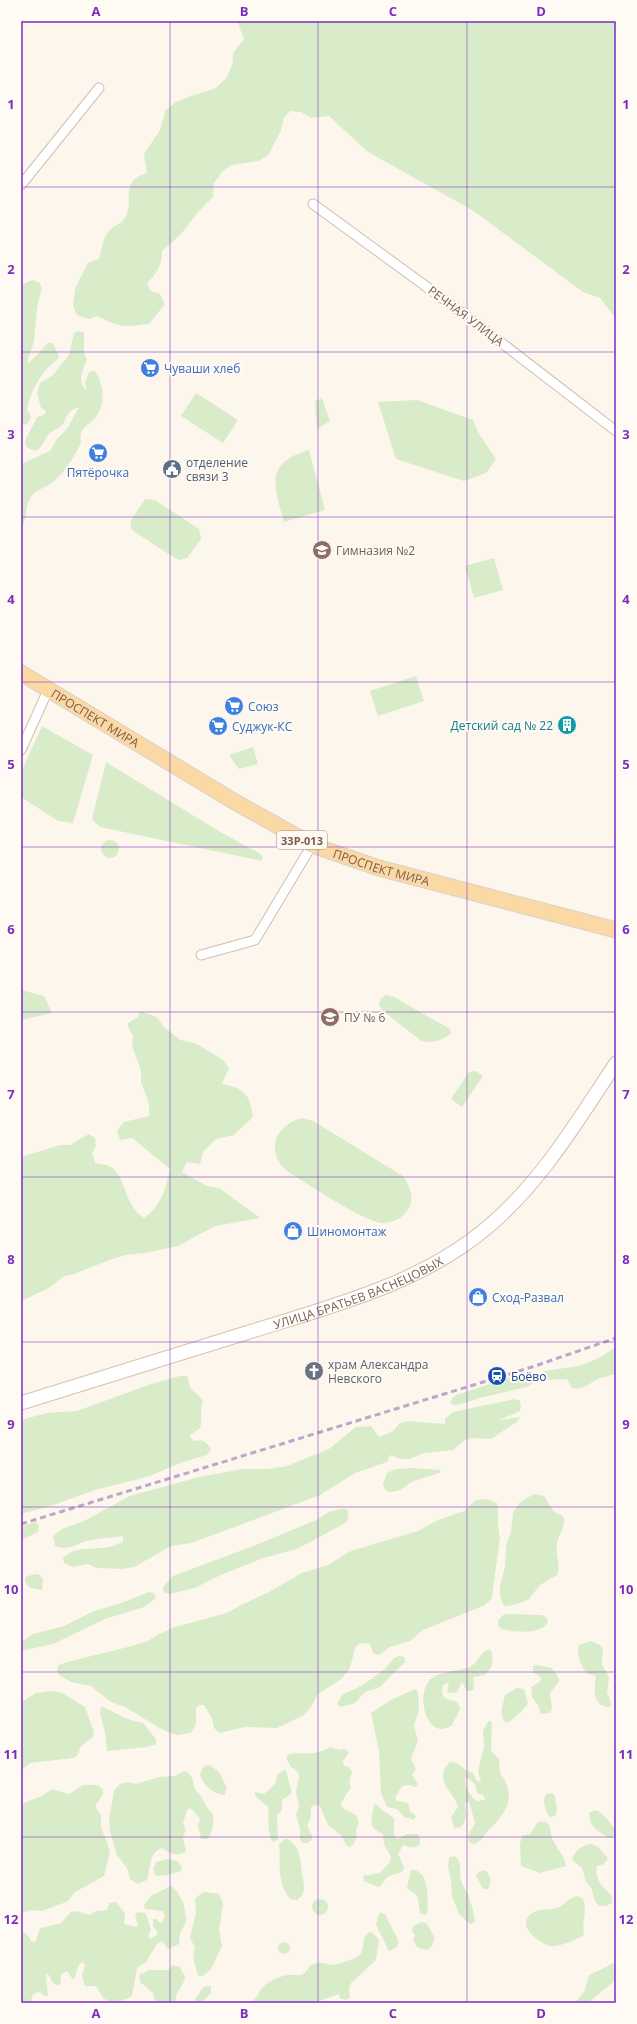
<svg xmlns="http://www.w3.org/2000/svg" width="637" height="2024" font-family="'Open Sans',sans-serif">
<style>
.green{fill:#d8ecc9;fill-rule:evenodd}
.lines{fill:none;stroke-linecap:round;stroke-linejoin:round}
.street-casing{stroke:#d1beb0;stroke-width:11}
.secondary-casing{stroke:#d6c0b0;stroke-width:15}
.primary-casing{stroke:#dad1cd;stroke-width:17}
.street{stroke:#fff;stroke-width:9}
.secondary{stroke:#fff;stroke-width:13}
.primary{stroke:#fbd9a5;stroke-width:15}
.rail{stroke:#b9a8c9;stroke-width:3;stroke-dasharray:6 4;stroke-linecap:butt}
.grid{fill:none;stroke:#7b2cbf;stroke-width:1;stroke-opacity:0.55}
.labels{text-anchor:middle;dominant-baseline:central;stroke-width:4;stroke-linejoin:round;paint-order:stroke}
.shield{fill:#fffaf3;stroke:#a28b7f;stroke-width:1}
.shield-label{font-size:11px;font-weight:bold;fill:#7a5c4d}
.street-label{font-size:12px;fill:#7a5c4d;stroke:#fffaf3}
.shop-label{font-size:12px;fill:#366cbe;stroke:#fffaf3;text-anchor:start}
.service-label{font-size:12px;fill:#4e5e75;stroke:#fffaf3;text-anchor:start}
.education-label{font-size:12px;fill:#785e54;stroke:#fffaf3;text-anchor:start}
.culture-label{font-size:12px;fill:#0d838f;stroke:#fffaf3;text-anchor:end}
.worship-label{font-size:12px;fill:#5b616d;stroke:#fffaf3;text-anchor:start}
.transit-label{font-size:12px;fill:#164399;stroke:#fffaf3;text-anchor:start}
.neatline{fill:none;stroke:#7b2cbf;stroke-width:1.5}
.grid-label{font-size:13px;text-anchor:middle;font-weight:bold;fill:#7b2cbf}
</style>
<rect width="100%" height="100%" fill="#fdf6ec"/>
<!-- green -->
<path class="green" d="M 237,21 L 616,21 L 616,319 L 600,298 L 583,292 L 472,210 L 368,152 L 329,116 L 311,118 L 301,112 L 291,111 L 284,117 L 281,130 L 269,154 L 259,161 L 231,165 L 222,172 L 214,183 L 213,197 L 198,212 L 181,234 L 162,251 C 162,267 156,273 147,284 L 151,291 L 160,294 L 165,304 L 149,324 C 142,324 136,326 130,326 C 118,327 108,321 97,316 L 89,319 L 77,315 L 73,306 L 75,289 L 88,263 L 99,259 C 102,248 103,235 112,228 C 115,225 120,224 123,221 C 137,204 117,181 147,173 L 144,154 L 160,130 L 166,110 L 176,102 L 188,97 L 216,88 L 227,77 L 233,62 L 233,53 L 244,39 Z
M 32,280 L 39,282 L 42,288 C 36,305 36,322 34,340 C 33,349 27,356 28,364 L 48,343 L 53,343 L 59,356 L 57,360 C 41,371 31,390 27,409 L 31,417 L 28,423 L 21,426 L 21,285 Z
M 79,331 L 84,333 L 84,352 L 87,360 C 83,370 76,382 87,390 L 85,383 L 89,372 L 95,371 C 104,384 106,405 95,418 C 87,427 78,428 81,443 C 74,458 62,476 49,485 C 42,489 35,490 31,497 C 24,507 28,519 21,529 L 21,464 L 50,451 L 57,439 L 67,429 L 79,407 C 63,413 69,418 61,426 C 57,430 51,431 48,435 C 42,443 39,458 26,446 L 25,441 L 37,417 L 44,415 L 46,411 L 41,408 L 37,393 L 40,383 L 53,375 L 69,355 L 74,333 Z
M 196,393 L 238,420 L 223,443 L 181,416 Z
M 322,398 L 330,421 L 317,429 L 315,401 Z
M 417,400 L 473,420 L 479,434 L 496,459 L 486,473 L 464,481 L 396,459 L 378,402 Z
M 309,450 L 325,510 L 284,522 C 274,486 264,463 309,450 Z
M 145,499 L 155,500 L 199,529 L 201,539 L 187,558 L 179,560 L 173,557 L 132,530 L 130,522 Z
M 494,558 L 503,590 L 474,598 L 465,566 Z
M 416,676 L 424,701 L 378,716 L 370,691 Z
M 42,726 L 93,755 L 73,823 L 58,821 L 21,797 L 21,772 Z
M 253,747 L 258,764 L 239,769 L 229,755 Z
M 106,762 L 222,833 L 259,853 L 263,857 L 261,861 L 257,860 L 100,827 L 92,819 Z
M101 849a9 9 0 1 1 18 0a9 9 0 1 1-18 0Z
M 21,990 L 44,996 L 52,1013 L 21,1020 Z
M 386,995 L 394,997 L 450,1029 L 451,1034 C 441,1040 431,1045 420,1040 L 382,1010 L 379,1005 L 380,999 Z
M 142,1012 L 157,1017 L 164,1027 L 180,1040 L 195,1043 L 222,1059 L 229,1068 L 222,1084 C 245,1088 250,1095 253,1117 L 234,1135 L 216,1139 L 203,1152 L 200,1164 L 187,1162 L 182,1172 L 207,1186 L 219,1188 L 260,1218 L 215,1226 L 178,1246 L 145,1253 L 126,1255 L 112,1259 L 74,1274 L 64,1276 L 49,1288 L 21,1301 L 21,1157 L 60,1145 L 70,1145 L 89,1134 L 95,1138 L 96,1146 L 92,1153 L 95,1163 C 99,1164 104,1164 107,1165 C 127,1173 123,1206 144,1218 C 161,1207 166,1188 170,1169 L 132,1138 L 120,1140 L 117,1130 L 124,1122 L 149,1116 L 149,1104 L 141,1082 L 141,1070 L 132,1046 L 133,1035 L 128,1027 L 128,1023 L 138,1017 L 139,1013 Z
M 476,1071 L 483,1076 L 462,1107 L 451,1099 L 469,1072 Z
M 302,1118 L 313,1121 L 403,1176 C 410,1185 415,1199 408,1210 C 402,1218 393,1223 382,1223 C 364,1222 307,1183 288,1172 C 265,1153 274,1125 302,1118 Z
M 616,1347 L 615,1374 C 609,1376 602,1377 596,1380 C 588,1385 582,1390 572,1388 L 567,1379 L 543,1380 L 541,1375 L 544,1371 L 579,1366 L 599,1358 Z
M 530,1374 L 532,1379 L 532,1384 L 527,1387 L 479,1398 L 465,1403 L 455,1405 L 450,1403 L 452,1398 L 456,1395 L 505,1379 Z
M 180,1376 L 187,1376 L 191,1389 L 203,1400 C 199,1410 203,1418 200,1428 L 189,1436 L 194,1441 C 202,1439 206,1441 211,1449 L 207,1455 L 180,1463 L 150,1476 L 95,1490 L 53,1505 L 21,1514 L 21,1420 L 47,1413 L 77,1411 L 151,1384 Z
M 515,1399 L 520,1401 L 521,1405 L 520,1411 L 499,1420 L 520,1417 L 518,1421 L 491,1439 L 472,1438 L 465,1440 L 453,1450 L 424,1453 L 409,1459 L 401,1459 L 390,1455 L 387,1462 L 355,1473 L 320,1495 L 224,1531 L 191,1543 L 171,1546 L 134,1567 L 123,1569 L 97,1568 L 88,1564 L 73,1567 L 64,1563 L 63,1558 C 78,1542 107,1554 123,1541 L 123,1536 C 112,1538 102,1538 91,1540 C 76,1542 72,1552 55,1546 L 53,1536 L 62,1529 L 84,1521 L 130,1496 L 199,1477 L 243,1469 L 268,1469 L 287,1466 L 329,1449 L 356,1427 L 371,1426 L 379,1437 L 393,1431 L 399,1424 L 408,1421 L 445,1424 L 445,1419 L 453,1412 Z
M 414,1468 L 441,1470 L 439,1473 C 431,1476 422,1478 414,1481 C 404,1486 396,1496 385,1490 L 383,1484 L 387,1473 L 396,1469 Z
M 534,1494 L 544,1496 L 554,1512 L 563,1516 C 567,1526 559,1533 557,1543 C 555,1555 561,1564 557,1575 L 540,1585 L 528,1600 L 514,1605 L 504,1606 L 500,1597 L 500,1587 L 505,1566 L 506,1546 L 511,1532 L 513,1512 L 520,1502 Z
M 487,1499 L 497,1503 C 499,1515 497,1526 500,1537 L 492,1598 L 485,1605 L 423,1630 L 410,1641 L 390,1647 L 382,1653 L 378,1655 L 373,1653 L 370,1644 L 360,1643 L 356,1646 L 349,1670 L 340,1680 L 318,1694 L 311,1707 L 304,1715 L 277,1728 L 244,1727 L 220,1733 L 214,1728 L 212,1718 L 204,1705 L 199,1705 L 196,1708 L 196,1724 L 191,1733 L 177,1735 L 163,1730 L 125,1707 L 111,1702 L 91,1686 L 71,1682 L 59,1675 L 57,1670 L 59,1665 L 67,1662 L 128,1647 L 148,1641 L 157,1635 L 175,1627 L 227,1613 L 241,1605 L 269,1592 L 302,1573 L 328,1565 L 351,1551 L 418,1531 L 438,1520 L 464,1511 L 476,1500 Z
M 342,1509 L 347,1509 C 349,1515 349,1518 345,1523 L 297,1549 L 260,1559 L 214,1578 L 195,1588 L 169,1594 L 164,1592 L 163,1587 L 173,1576 L 261,1543 L 316,1520 L 331,1511 Z
M 36,1522 L 39,1526 L 38,1532 L 21,1540 L 21,1527 Z
M 35,1574 L 40,1575 L 43,1579 L 42,1590 C 33,1589 24,1588 25,1577 Z
M 149,1592 L 154,1593 L 156,1598 L 144,1607 L 105,1619 L 53,1644 L 21,1651 L 21,1642 L 33,1634 L 64,1626 L 92,1612 L 124,1602 Z
M 507,1614 L 542,1615 L 547,1618 L 548,1623 C 538,1635 515,1632 502,1629 L 498,1626 L 498,1621 L 503,1615 Z
M 590,1641 L 600,1645 L 603,1649 L 602,1664 L 609,1678 L 607,1693 L 611,1702 L 610,1707 C 592,1707 594,1688 596,1676 L 586,1673 C 581,1664 576,1656 579,1645 Z
M 490,1649 C 495,1656 492,1669 486,1674 C 482,1676 476,1676 473,1678 L 474,1689 L 471,1691 L 467,1691 L 462,1682 L 457,1692 L 450,1693 L 447,1692 L 449,1684 L 446,1683 L 443,1686 C 440,1701 448,1698 457,1702 L 460,1709 L 452,1725 C 427,1743 414,1694 431,1679 C 441,1671 459,1671 470,1667 C 479,1662 480,1651 490,1649 Z
M 399,1656 L 404,1657 L 405,1662 L 380,1687 L 365,1692 L 355,1703 L 341,1707 L 337,1704 L 342,1695 L 363,1685 L 384,1670 L 394,1658 Z
M 537,1665 L 552,1668 L 558,1677 L 559,1681 L 550,1693 L 552,1708 L 550,1713 L 541,1714 L 538,1705 L 532,1697 L 531,1687 L 540,1682 L 541,1677 L 533,1672 L 533,1666 Z
M 517,1688 L 524,1689 L 528,1704 C 524,1709 511,1722 506,1723 C 498,1714 503,1706 505,1695 Z
M 415,1689 L 418,1692 L 419,1710 L 414,1725 L 418,1741 L 411,1759 L 416,1769 L 412,1775 L 418,1784 L 415,1787 L 408,1785 L 402,1786 L 395,1798 L 397,1801 L 408,1803 L 410,1811 L 416,1816 L 414,1820 L 404,1817 L 397,1809 L 387,1807 L 381,1793 L 379,1751 L 371,1713 L 391,1700 Z
M 52,1691 L 62,1693 L 85,1707 L 94,1732 L 93,1737 L 81,1746 L 77,1756 L 73,1758 L 30,1763 L 21,1771 L 21,1702 L 36,1693 Z
M 101,1706 L 127,1719 L 143,1723 L 156,1739 L 156,1744 L 147,1747 L 107,1751 L 105,1732 L 100,1713 Z
M 488,1721 L 492,1722 L 491,1751 L 499,1759 L 500,1773 C 518,1798 506,1813 487,1832 C 483,1837 480,1843 473,1844 L 470,1843 C 465,1834 472,1831 475,1823 L 469,1802 L 465,1803 C 466,1813 468,1818 461,1827 L 454,1828 L 451,1817 L 458,1807 C 453,1790 432,1780 450,1762 C 461,1761 463,1772 473,1773 L 476,1780 L 481,1783 L 478,1771 L 484,1746 L 483,1731 ZM 466,1777 L 475,1784 L 477,1793 L 484,1796 L 485,1800 L 477,1801 C 470,1796 463,1786 466,1777 Z
M 330,1747 L 340,1750 L 345,1749 L 349,1752 L 343,1761 L 344,1766 L 349,1767 L 352,1772 L 349,1781 L 351,1787 L 341,1803 L 342,1808 L 356,1815 C 359,1821 359,1824 356,1829 C 357,1837 357,1842 350,1847 L 346,1845 L 342,1836 L 328,1825 L 320,1806 L 315,1805 L 311,1807 L 311,1817 L 307,1826 L 312,1835 L 312,1840 L 307,1843 L 302,1843 L 300,1839 L 300,1829 L 296,1815 L 299,1806 L 296,1792 L 299,1777 L 298,1772 L 290,1766 L 286,1757 L 289,1754 C 302,1752 319,1756 330,1747 Z
M 207,1765 L 210,1765 L 219,1772 L 227,1788 L 225,1795 C 215,1795 202,1785 200,1774 L 203,1767 Z
M 284,1770 L 287,1771 C 287,1781 292,1787 291,1794 L 282,1800 L 282,1810 L 277,1815 L 278,1840 L 272,1842 L 269,1832 L 268,1807 L 255,1796 L 255,1792 L 264,1794 L 275,1784 L 278,1774 Z
M 184,1771 C 193,1773 193,1783 195,1790 C 204,1796 204,1807 213,1814 C 214,1823 213,1830 208,1839 L 201,1839 L 198,1826 L 200,1818 L 190,1808 L 187,1810 L 183,1823 L 186,1830 L 183,1837 L 186,1852 C 176,1856 170,1854 162,1848 C 148,1853 151,1869 147,1880 L 138,1884 L 130,1879 L 127,1868 L 117,1855 L 110,1831 L 109,1821 L 114,1790 L 120,1784 L 128,1782 L 136,1784 L 159,1777 L 175,1776 Z
M 83,1785 L 98,1785 L 103,1790 L 103,1794 L 95,1806 L 101,1815 L 101,1827 L 110,1851 L 104,1876 L 75,1892 L 68,1901 L 61,1904 L 42,1911 L 31,1910 L 21,1913 L 21,1804 L 42,1796 L 52,1789 L 69,1794 Z
M 552,1793 L 555,1796 L 557,1811 L 555,1816 L 550,1817 C 545,1810 542,1802 546,1794 Z
M 376,1804 L 381,1809 L 394,1818 L 394,1835 L 398,1839 L 407,1834 L 418,1834 L 420,1839 L 420,1844 C 414,1850 411,1847 403,1845 L 398,1854 L 404,1867 L 402,1872 C 393,1875 385,1875 382,1885 L 378,1887 L 364,1881 L 363,1876 L 380,1873 L 390,1862 L 391,1857 L 384,1844 L 383,1834 C 366,1826 372,1821 374,1805 Z
M 595,1810 C 606,1813 607,1822 615,1828 L 616,1836 L 609,1838 C 598,1831 589,1827 589,1813 Z
M 545,1821 L 550,1826 C 550,1845 564,1851 566,1866 L 540,1873 L 521,1866 L 520,1844 L 522,1836 L 530,1834 L 538,1822 Z
M 286,1838 C 300,1846 300,1857 302,1872 C 303,1884 308,1892 297,1900 L 290,1899 C 276,1880 281,1865 279,1844 Z
M 591,1844 L 598,1847 L 608,1858 L 604,1864 L 597,1866 C 594,1880 603,1887 612,1896 L 612,1903 L 606,1906 L 599,1906 L 595,1901 L 591,1887 L 586,1882 L 582,1868 L 572,1860 C 575,1851 581,1845 591,1844 Z
M 454,1856 C 463,1862 459,1870 461,1880 C 462,1887 468,1891 469,1897 C 471,1905 475,1914 475,1922 L 470,1924 L 459,1914 L 452,1896 L 451,1881 L 448,1867 L 449,1858 Z
M 168,1859 L 178,1861 L 182,1868 L 181,1871 L 167,1875 L 156,1876 L 153,1869 L 156,1862 Z
M 411,1870 C 430,1869 427,1898 428,1911 L 425,1915 L 420,1913 L 418,1898 L 415,1894 L 407,1888 Z
M 485,1870 C 491,1876 492,1881 488,1889 L 483,1889 L 476,1876 L 478,1872 Z
M 171,1886 L 177,1891 L 184,1904 L 186,1919 L 186,1922 L 180,1933 L 179,1944 L 168,1949 L 162,1941 L 156,1945 L 146,1962 L 137,1968 L 132,1996 C 123,2001 109,2006 102,1996 C 100,1993 99,1989 95,1986 L 85,1986 L 82,1975 L 85,1965 L 82,1962 L 79,1965 L 74,1979 L 71,1977 L 67,1971 C 61,1973 60,1977 61,1983 L 58,1986 L 52,1982 L 49,1975 L 46,1974 L 48,1996 L 45,1996 L 39,1992 C 33,1993 31,1997 31,2003 L 21,2003 L 21,1932 L 26,1933 L 32,1942 L 36,1941 L 39,1930 L 41,1928 L 61,1923 L 71,1912 L 75,1911 L 90,1915 L 96,1911 L 107,1910 L 109,1903 L 116,1902 L 125,1913 L 124,1924 L 138,1927 L 135,1914 L 138,1912 L 146,1913 L 151,1930 L 148,1936 L 150,1939 L 157,1935 L 157,1932 L 153,1926 L 153,1919 L 156,1919 L 162,1924 L 165,1914 L 162,1911 L 145,1909 L 144,1905 L 151,1896 Z
M 204,1892 L 219,1894 L 223,1904 L 219,1930 L 222,1946 L 211,1969 L 203,1976 L 198,1976 L 193,1957 L 195,1947 L 190,1938 L 196,1913 L 195,1898 Z
M 577,1896 L 583,1899 C 588,1912 581,1922 584,1935 C 576,1940 562,1946 552,1946 C 540,1945 514,1925 532,1913 C 539,1908 551,1911 559,1907 C 566,1904 568,1898 577,1896 Z
M312 1907a8 8 0 1 1 16 0a8 8 0 1 1-16 0Z
M 380,1913 L 385,1914 L 399,1942 L 397,1947 L 389,1951 L 376,1925 L 378,1916 Z
M 422,1922 L 427,1924 L 435,1938 L 431,1947 L 427,1950 L 418,1948 L 413,1940 L 415,1935 L 412,1931 L 413,1926 Z
M 371,1932 L 379,1939 L 376,1960 L 351,1983 L 349,1988 L 350,1998 L 345,2000 L 340,1998 L 339,1994 L 314,2003 L 250,2003 C 257,1999 258,1992 264,1986 C 269,1981 280,1976 288,1975 C 292,1974 297,1976 301,1975 C 307,1974 307,1966 314,1964 C 322,1961 325,1964 332,1965 C 338,1965 349,1960 355,1958 C 369,1952 358,1936 371,1932 Z
M278 1948a6 6 0 1 1 12 0a6 6 0 1 1-12 0Z
M 616,1962 L 616,1980 L 588,2003 L 575,2003 L 584,1992 L 589,1975 Z
M 173,1965 L 180,1967 L 185,1977 C 184,1987 173,1994 176,2003 L 156,2003 L 153,1993 L 140,1982 L 139,1975 L 149,1970 L 168,1970 Z
M 207,1986 L 211,1986 L 211,1993 L 201,2003 L 198,2003 L 195,2000 C 196,1997 201,1991 203,1987 Z"/>
<g class="lines">
<!-- street casing -->
<g class="street-casing">
<path id="street" d="M 21,185 L 99,88
M 313,204 L 468,317 L 616,431
M 21,750 L 48,690
M 201,955 L 255,940 L 312,845"/>
</g>
<!-- secondary casing -->
<g class="secondary-casing">
<g id="secondary">
<path id="s1" d="M 21,1403 C 96,1380 171,1356 246,1333 C 329,1307 422,1284 489,1226 C 542,1181 578,1120 616,1063"/>
</g>
</g>
<!-- primary casing -->
<g class="primary-casing">
<g id="primary">
<path id="s2" d="M 21,673 L 235,802 L 312,845 L 379,868 L 616,930"/>
</g>
</g>
<!-- street -->
<use href="#street" class="street"/>
<!-- secondary -->
<use href="#secondary" class="secondary"/>
<!-- primary -->
<use href="#primary" class="primary"/>
<!-- rail -->
<path class="rail" d="M 21,1524 L 532,1367 L 616,1338"/>
</g>
<!-- grid -->
<path class="grid" d="M 170,21 L 170,2003M 318,21 L 318,2003M 467,21 L 467,2003M 21,187 L 616,187M 21,352 L 616,352M 21,517 L 616,517M 21,682 L 616,682M 21,847 L 616,847M 21,1012 L 616,1012M 21,1177 L 616,1177M 21,1342 L 616,1342M 21,1507 L 616,1507M 21,1672 L 616,1672M 21,1837 L 616,1837"/>
<!-- icons -->
<defs>
<g id="supermarket-disc" transform="scale(1)"><circle r="9.5" fill="#3f7fe0" stroke="#fffaf3"/><path d="M-6-5.5h2.5l.6 2H6L4.5 2H-2.5L-4.4-4H-6ZM-1.5 3.2a1.3 1.3 0 1 0 .1 0ZM3 3.2a1.3 1.3 0 1 0 .1 0Z" fill="#fff"/></g>
<g id="civic-disc" transform="scale(1)"><circle r="9.5" fill="#5c6f8a" stroke="#fffaf3"/><path d="M-.6-6.5H3V-4.5H.6V-3L4-1V1h2V6H-6V1h2V-1L-.6-3ZM-1.2 2.5V6h2.4V2.5Z" fill="#fff"/></g>
<g id="school-disc" transform="scale(1)"><circle r="9.5" fill="#8d6e63" stroke="#fffaf3"/><path d="M0-5L7-2L0 1L-7-2ZM-4 1L0 2.5L4 1V4Q0 6-4 4Z" fill="#fff"/></g>
<g id="building-disc" transform="scale(1)"><circle r="9.5" fill="#0f9aa8" stroke="#fffaf3"/><path d="M-4-6H4V6H1V3H-1V6H-4ZM-2.5-4.3h1.7v1.8h-1.7ZM.8-4.3h1.7v1.8H.8ZM-2.5-1h1.7V.8h-1.7ZM.8-1h1.7V.8H.8Z" fill="#fff"/></g>
<g id="university-disc" transform="scale(1)"><circle r="9.5" fill="#8d6e63" stroke="#fffaf3"/><path d="M0-5L7-2L0 1L-7-2ZM-4 1L0 2.5L4 1V4Q0 6-4 4Z" fill="#fff"/></g>
<g id="shop-disc" transform="scale(1)"><circle r="9.5" fill="#3f7fe0" stroke="#fffaf3"/><path d="M-5-2.5h2.3a2.7 3.5 0 0 1 5.4 0H5L5.5 6h-11ZM-1.5-2.5h3a1.5 2.3 0 0 0-3 0Z" fill="#fff"/></g>
<g id="church-disc" transform="scale(1)"><circle r="9.5" fill="#6b7280" stroke="#fffaf3"/><path d="M-1.2-6h2.4v3.5h3.3v2.4h-3.3V6h-2.4V-.1h-3.3v-2.4h3.3Z" fill="#fff"/></g>
<g id="station-disc" transform="scale(1)"><circle r="9.5" fill="#1a4fb4" stroke="#fffaf3"/><path d="M-3-6H3Q5-6 5-4V2Q5 4 3 4L4.5 6H3L1.5 4h-3L-3 6H-4.5L-3 4Q-5 4-5 2V-4Q-5-6-3-6ZM-3.5-4v3h7v-3ZM-3.5 1v1.5H-2V1ZM2 1v1.5H3.5V1Z" fill="#fff"/></g>
</defs>
<g fill-rule="evenodd">
<use href="#supermarket-disc" x="150" y="368"/>
<use href="#supermarket-disc" x="98" y="453"/>
<use href="#civic-disc" x="172" y="469"/>
<use href="#school-disc" x="322" y="550"/>
<use href="#supermarket-disc" x="234" y="706"/>
<use href="#building-disc" x="567" y="725"/>
<use href="#supermarket-disc" x="218" y="726"/>
<use href="#university-disc" x="330" y="1017"/>
<use href="#shop-disc" x="293" y="1231"/>
<use href="#shop-disc" x="478" y="1297"/>
<use href="#church-disc" x="314" y="1371"/>
<use href="#station-disc" x="497" y="1376"/>
</g>
<g class="labels">
<!-- shield labels -->
<rect class="shield" x="277" y="831" width="50" height="18" rx="3"/>
<g class="shield-label">
<text x="302" y="840">33Р-013</text>
</g>
<!-- street labels -->
<g class="street-label">
<text transform="translate(466 316) rotate(37)">РЕЧНАЯ УЛИЦА</text>
<text stroke="none"><textPath href="#s2" startOffset="87">ПРОСПЕКТ МИРА</textPath></text>
<text stroke="none"><textPath href="#s2" startOffset="411">ПРОСПЕКТ МИРА</textPath></text>
<text stroke="none"><textPath href="#s1" startOffset="355">УЛИЦА БРАТЬЕВ ВАСНЕЦОВЫХ</textPath></text>
</g>
<!-- shop labels -->
<g class="shop-label">
<text x="164" y="368">Чуваши хлеб</text>
<text x="98" y="472" text-anchor="middle">Пятёрочка</text>
<text x="248" y="706">Союз</text>
<text x="232" y="726">Суджук-КС</text>
<text x="307" y="1231">Шиномонтаж</text>
<text x="492" y="1297">Сход-Развал</text>
</g>
<!-- service labels -->
<g class="service-label">
<text x="186" y="462">отделение<tspan x="186" dy="14">связи 3</tspan></text>
</g>
<!-- education labels -->
<g class="education-label">
<text x="336" y="550">Гимназия №2</text>
<text x="344" y="1017">ПУ № 6</text>
</g>
<!-- culture labels -->
<g class="culture-label">
<text x="553" y="725">Детский сад № 22</text>
</g>
<!-- worship labels -->
<g class="worship-label">
<text x="328" y="1364">храм Александра<tspan x="328" dy="14">Невского</tspan></text>
</g>
<!-- transit labels -->
<g class="transit-label">
<text x="511" y="1376">Боёво</text>
</g>
</g>
<!-- border -->
<rect width="637" height="2024" fill="none" stroke="#fffaf3" stroke-width="44"/>
<rect x="22" y="22" width="593" height="1980" class="neatline"/>
<g class="grid-label">
<text x="96" y="16">A</text>
<text x="244" y="16">B</text>
<text x="393" y="16">C</text>
<text x="541" y="16">D</text>
<text x="11" y="109">1</text>
<text x="626" y="109">1</text>
<text x="11" y="274">2</text>
<text x="626" y="274">2</text>
<text x="11" y="439">3</text>
<text x="626" y="439">3</text>
<text x="11" y="604">4</text>
<text x="626" y="604">4</text>
<text x="11" y="769">5</text>
<text x="626" y="769">5</text>
<text x="11" y="934">6</text>
<text x="626" y="934">6</text>
<text x="11" y="1099">7</text>
<text x="626" y="1099">7</text>
<text x="11" y="1264">8</text>
<text x="626" y="1264">8</text>
<text x="11" y="1429">9</text>
<text x="626" y="1429">9</text>
<text x="11" y="1594">10</text>
<text x="626" y="1594">10</text>
<text x="11" y="1759">11</text>
<text x="626" y="1759">11</text>
<text x="11" y="1924">12</text>
<text x="626" y="1924">12</text>
<text x="96" y="2018">A</text>
<text x="244" y="2018">B</text>
<text x="393" y="2018">C</text>
<text x="541" y="2018">D</text>
</g>
</svg>
